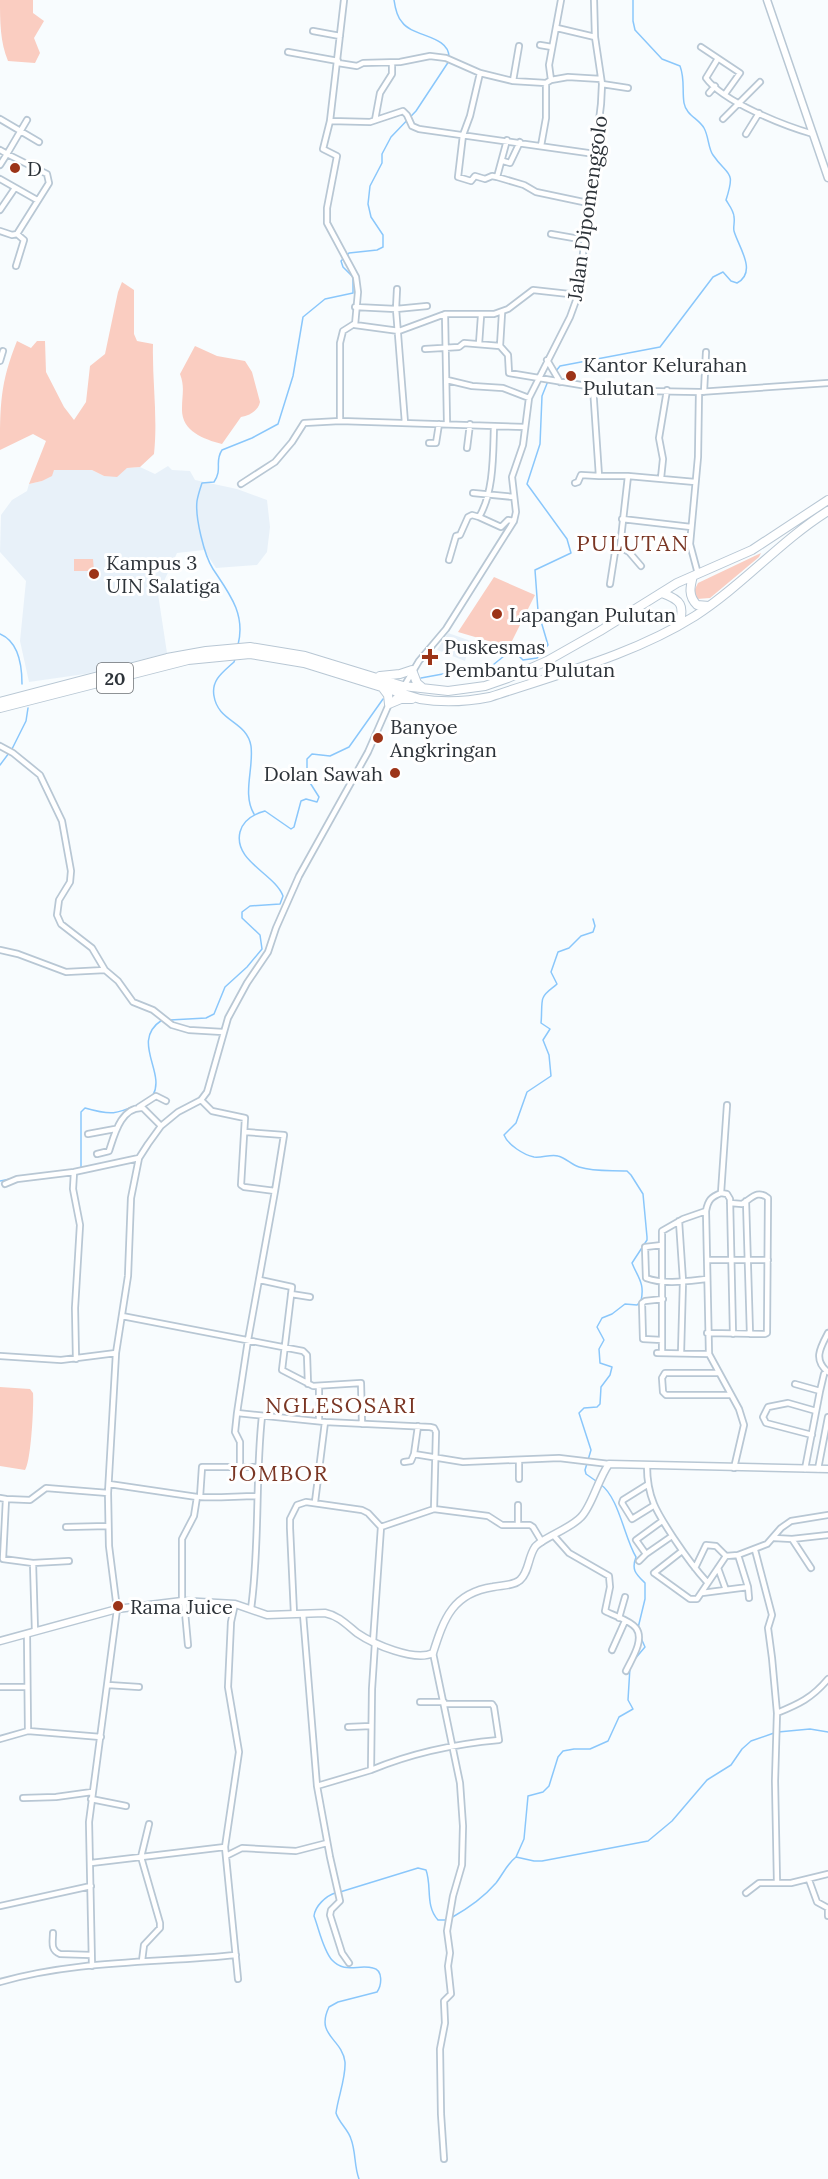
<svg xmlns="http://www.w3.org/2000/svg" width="828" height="2179" font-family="Lora,serif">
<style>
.built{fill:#e8f1f9}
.green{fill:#facdc1}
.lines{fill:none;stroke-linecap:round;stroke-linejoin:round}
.stream{stroke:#8ac7fb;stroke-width:1.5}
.street-casing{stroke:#b8c7d4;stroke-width:8}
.secondary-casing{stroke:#b8c7d4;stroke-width:9}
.highway-casing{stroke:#b8c7d4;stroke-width:10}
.street{stroke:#fff;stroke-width:4.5}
.secondary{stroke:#fff;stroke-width:6}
.highway{stroke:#fff;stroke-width:8}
.poi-dot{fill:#9c3418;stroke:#fff;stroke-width:2}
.labels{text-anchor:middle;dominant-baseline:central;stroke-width:6;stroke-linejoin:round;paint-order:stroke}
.shield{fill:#fff;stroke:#6c7074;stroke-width:1.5}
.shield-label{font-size:18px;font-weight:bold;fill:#2d3339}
.poi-label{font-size:20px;fill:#2d3339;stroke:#fff;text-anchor:start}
.street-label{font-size:20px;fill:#2d3339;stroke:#fff}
.quarter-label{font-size:22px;letter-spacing:1.5px;fill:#7a3624;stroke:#fff}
</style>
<rect width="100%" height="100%" fill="#f8fcfe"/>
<!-- built -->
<path class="built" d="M 168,466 L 172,470 L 190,471 L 195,480 L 237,489 L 267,500 L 270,527 L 267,552 L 257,565 L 216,568 L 204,550 L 177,553 L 158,594 L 167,653 L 85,674 L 29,682 L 20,641 L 26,581 L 0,552 L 1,515 L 12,500 L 27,491 L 29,484 L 42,481 L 54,470 L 92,470 L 104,476 L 127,468 L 140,467 L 155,474 Z
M 448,633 L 471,641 L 465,661 L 437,650 Z"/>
<!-- green -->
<path class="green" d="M 0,0 L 33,0 L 33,13 L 44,21 L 34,38 L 40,53 L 35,63 L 8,61 C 0,42 0,21 0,0 Z
M 122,282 L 134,290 L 134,334 L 137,341 L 153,344 C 152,381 158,417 154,454 L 140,467 L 127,468 L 117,477 L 104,476 L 92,470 L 54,470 L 52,476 L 42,481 L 29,484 L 46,441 L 33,434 L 0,450 C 0,406 0,383 17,341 L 31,348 L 37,341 L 45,341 L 46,372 L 64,407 L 74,420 L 86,402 L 90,366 L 105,354 L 118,292 Z
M 195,346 L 217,356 L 245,361 L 252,372 L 260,402 C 258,411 250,415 241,417 L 222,444 C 203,439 181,431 182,408 C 182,395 185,387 180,374 Z
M 761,553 L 759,557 L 710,598 L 697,599 L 694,591 L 698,583 Z
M 74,559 L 93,559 L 94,571 L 74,571 Z
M 494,577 L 535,595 L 509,647 L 458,632 Z
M 0,1387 L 30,1389 L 33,1393 C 34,1405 31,1462 25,1470 L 0,1466 Z"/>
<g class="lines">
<!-- stream -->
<path class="stream" d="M 394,0 C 395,7 397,17 402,22 C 412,37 449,35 449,57
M 556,371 L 560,366 L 660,347 L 713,277 L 723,272 L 731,281 L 737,283 C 758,272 738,246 734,231 C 733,227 735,222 734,217 C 734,211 729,205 726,200 C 736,169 728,177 713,155 C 708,148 709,137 704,128 C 699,119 686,115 684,103 C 682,90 685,79 680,66 L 662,59 L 635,30 L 633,21 L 633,0
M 0,634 C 19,642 22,665 22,684
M 238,645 C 246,614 229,593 213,569 C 204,555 195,517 197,501 C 198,495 200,489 202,483 L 214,482 C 223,469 214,462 222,450 L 252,438 L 278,424 L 293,376 L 303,317 L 325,299 L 353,293 L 353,277 L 343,267 L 341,261 L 349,253 L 377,250 L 383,247 L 383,235 L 371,217 L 368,204 L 370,186 L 382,163 L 382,154 L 391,137 L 416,111 L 449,61
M 235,659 L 234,662 C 223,672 211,680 214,696 C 218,722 247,721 251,746 C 254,768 242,794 254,814
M 421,678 L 459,671 L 473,676 L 483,673 L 509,652 L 518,655 L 523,660 L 537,658 L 548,645 L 538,611 L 535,570 L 571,553 L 567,539 L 527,484 L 540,444 L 542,396 L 548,381
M 12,749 L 26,721 L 28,708
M 0,765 L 9,753
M 593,919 L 595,926 L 593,932 L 581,936 L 569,948 L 558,952 L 551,972 L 557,984 C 553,988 545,992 543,998 C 541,1002 542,1016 541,1023 L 550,1029 L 543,1040 L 549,1055 L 551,1076 L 527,1092 L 516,1123 L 504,1135 C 508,1145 524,1155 534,1157 C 542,1158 551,1154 558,1156 C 566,1158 572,1165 579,1167 C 595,1172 611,1170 627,1171 L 631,1175 L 643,1194 L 647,1237 L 647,1240 L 632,1263 C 638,1278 645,1283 641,1301 L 637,1305 L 625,1304 L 612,1314 L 602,1318 L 597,1327 L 604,1340 L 599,1349 L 600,1363 L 612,1367 L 610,1375 L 601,1387 L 600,1404 L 597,1407 L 584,1408 L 579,1413 L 591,1450 L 585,1470 L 586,1474 L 596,1481
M 170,1020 L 206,1018 L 214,1014 L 225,987 L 247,967 L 262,949 L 260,935 L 242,918 L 242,912 L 250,906 L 280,904 L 283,896 C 275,874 233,861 240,832 C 243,820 254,814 265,811 L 291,829 L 294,827 L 301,801 L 306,799 L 317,802 L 319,797 L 307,778 L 307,759 L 312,754 L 330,756 L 349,747 L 383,699
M 153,1095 C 166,1072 130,1041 162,1020
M 81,1167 L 81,1112 L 85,1108 C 113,1116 116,1114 142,1103
M 0,1181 L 10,1179
M 600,1484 C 619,1497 624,1537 636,1557 C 631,1570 636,1574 645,1583 L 645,1599 L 638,1628
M 634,1660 L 645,1647 L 641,1638
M 778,1732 L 810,1729 L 828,1732
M 516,1857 L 524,1839 L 528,1796 L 543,1792 L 549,1786 L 558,1757 L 563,1751 L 574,1749 L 590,1749 L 608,1741 L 619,1717 L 633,1709 L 628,1700 L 630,1667
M 340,1892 L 418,1868 L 426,1870 C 432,1886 425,1906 438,1920 L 447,1920
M 335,1893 C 326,1896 315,1906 314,1916 C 319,1929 323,1950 332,1960 C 345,1974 358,1964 373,1968 C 383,1970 382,1985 377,1992 L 338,2002 L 329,2007 C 315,2036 342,2038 345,2062 C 346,2078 338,2097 336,2113 C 339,2123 348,2129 351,2139 C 356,2152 354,2166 359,2179
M 451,1918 C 467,1909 484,1897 496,1883 C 503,1874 507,1864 516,1857 L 534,1861 L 542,1861 L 648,1841 L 672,1821 L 707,1780 L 731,1765 L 742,1749 L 751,1741 L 774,1733"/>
<!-- street casing -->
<g class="street-casing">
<path id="street" d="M 344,0 L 330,121 L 370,122 L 403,111 L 407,115 L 412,126 L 419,129 L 595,154
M 557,28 L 595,37
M 313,31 L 340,36
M 540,45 L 552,47
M 701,47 L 740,73 L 725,94
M 288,52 L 338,61
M 717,60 L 706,78 C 723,102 785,126 813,134
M 338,63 L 357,66 L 363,63 L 400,62 L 430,56 L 446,58 L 480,73 L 513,81 L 546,83 L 551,80 L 568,77 L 601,79
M 480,73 L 470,116 L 463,135 L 458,177 L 471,181 L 475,176 L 485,179 L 492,176 L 497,177 L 524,185 L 536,192 L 588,203
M 551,80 L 549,65 L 561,0
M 513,81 L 519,46
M 602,84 L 628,88
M 709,93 L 715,86
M 0,119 L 39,142
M 723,119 L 760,82
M 375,120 L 380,93 L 392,74 L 392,63
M 330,121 L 323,149 L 337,156 L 327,208 L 327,223 L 356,277 L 358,292 L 355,325 L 399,331 L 445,314 L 494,314 L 508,309 L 533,290 L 578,295
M 746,134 L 759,113
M 541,146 L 546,118 L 546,83
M 0,150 L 7,154 L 27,120
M 503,161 L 510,163 L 520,142
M 0,165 L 7,154 L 47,174 L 49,183 L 17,234 L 12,235 L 0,231
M 497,177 L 507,140
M 0,179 L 37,200
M 0,210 L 15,188
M 551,234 L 585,240
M 16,266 L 24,240 L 17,234
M 397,289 L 396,309 L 405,423
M 355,307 L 396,309 L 427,306
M 502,313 L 500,346 L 508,355 L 509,373 L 593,387 L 644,391 L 699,392 L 828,383
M 445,314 L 447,423
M 354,324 L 343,331 L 340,343 L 340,421 L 525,427
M 479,344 L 481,316
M 425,349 L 459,347 L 464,343 L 500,346
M 547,360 L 560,382
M 0,361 L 3,351
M 447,380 L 472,386 L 503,388 L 529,398
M 593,387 L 599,476 L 628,476 L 620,547 L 615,552 L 610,584
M 704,392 L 706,352
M 429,443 L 436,443 L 439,424
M 467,448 L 470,424
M 628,476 L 695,482
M 661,478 L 663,459 L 659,438 L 667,390
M 575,483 L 578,482 L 581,475 L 599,476
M 241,484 L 275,462 L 292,442 L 304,423 L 340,421
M 473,493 L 514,497
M 479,517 L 501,527 L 508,520 L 514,521
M 622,519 L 691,527
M 620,547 L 629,552 L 641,566
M 449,560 L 456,536 L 460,535 L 468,517 L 472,515 L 479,517 C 494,492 493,455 494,426
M 698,574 L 690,544 L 698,457 L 699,392
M 0,746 L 13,753 L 40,775 L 62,821 L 71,871 L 70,882 L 59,900 L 57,915 L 61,924 L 92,948 L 105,970 L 118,981 L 133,1002 L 153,1010 L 172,1025 L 189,1030 L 223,1032
M 0,950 L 18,954 L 66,972 L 105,970
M 201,1100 L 212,1111 L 245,1118 L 241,1185 L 244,1187 L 275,1191 L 248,1340 L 237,1413 L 325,1422 L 430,1427 L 434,1428 L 436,1432 L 434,1509 L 381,1527 L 373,1642
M 727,1105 L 721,1193 C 711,1197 708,1200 706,1211 L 709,1354 L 739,1409 L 744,1425 L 734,1468
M 139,1107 L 156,1096 L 166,1101
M 245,1132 L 284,1135 L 275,1191
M 88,1134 L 115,1129
M 97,1154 L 109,1151 C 114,1136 121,1106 143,1108 L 161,1126
M 74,1172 L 73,1189 L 80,1225 L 75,1308 L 76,1359
M 5,1184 L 17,1179 L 74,1172 L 139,1158
M 721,1193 L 727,1194 L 730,1199 L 733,1334
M 746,1201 L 750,1334
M 679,1221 L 683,1281 L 681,1353
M 662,1245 L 645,1247 L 646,1278 C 664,1285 688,1281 707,1279
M 707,1260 L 768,1260
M 260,1280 L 292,1287 L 282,1370 L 313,1386 L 361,1383 L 362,1424
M 291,1294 L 310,1297
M 122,1316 L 303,1351 L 307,1355 L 308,1384
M 707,1333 L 765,1334 L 767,1333 L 768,1198 C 757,1189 751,1199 742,1204 L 730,1203
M 828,1333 C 820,1348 813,1360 828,1372
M 662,1340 L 643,1339 L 642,1303 L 645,1301 L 663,1299
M 657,1353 L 709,1354
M 662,1353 L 662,1231 L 683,1219 L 706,1211
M 0,1356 L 61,1360 L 116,1353
M 719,1373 L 665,1373 L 662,1378 L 663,1392 L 666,1395 L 731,1395
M 795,1384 L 820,1391 L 805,1469
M 820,1391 L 824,1374
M 237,1413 L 235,1432 L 240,1442 L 240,1466
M 319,1421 L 319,1386
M 812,1435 L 766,1423 L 763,1417 L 768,1407 L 788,1403 L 816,1411
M 414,1454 L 463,1462 L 559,1458 L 609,1464
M 404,1462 L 411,1461 L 414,1454 L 418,1426
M 647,1466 C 647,1499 658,1514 675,1540 C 685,1555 695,1569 707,1582
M 818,1469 L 828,1417
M 519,1479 L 519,1460
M 109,1484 L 197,1497 L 194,1516 L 182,1539 L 182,1601
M 647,1485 L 623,1500 L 622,1503 L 632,1519 L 653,1506
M 200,1497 L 202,1467 L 257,1467
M 200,1497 C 219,1498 238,1496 257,1496
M 0,1498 L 6,1499 L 3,1559 L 33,1563 L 69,1561
M 6,1499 L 30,1500 L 46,1488 L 108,1493
M 315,1502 L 325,1422
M 434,1509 L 488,1516 L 502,1525 L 530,1525 L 533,1527 L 542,1542
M 518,1525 L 518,1505
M 66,1527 L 108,1526
M 554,1536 L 569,1553 L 609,1576 L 610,1587 L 605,1611 C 614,1616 630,1620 636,1628 C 645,1640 631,1660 626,1671
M 774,1538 L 792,1539 L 811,1568
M 792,1539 L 828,1535
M 755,1550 L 772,1615 L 768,1628 L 772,1658 L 777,1713 L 775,1781 L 777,1883 L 791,1883 L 828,1874
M 682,1551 L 654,1573 L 690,1599 L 697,1599 L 726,1556 L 738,1555 L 767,1544 L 781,1528 L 791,1521 L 828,1515
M 646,1554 L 636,1540 L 662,1521
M 738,1555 L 748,1587 L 749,1598
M 639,1561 L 646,1554 L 672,1536
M 33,1563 L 35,1631
M 695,1568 L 706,1545 L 716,1546 L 726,1556
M 718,1568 L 726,1590
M 702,1593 L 748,1587
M 184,1601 L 188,1645
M 235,1604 L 231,1622 L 228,1687 L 239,1752 L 225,1847 L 238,1979
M 251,1609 C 260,1545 255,1480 262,1416
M 294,1614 L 290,1528 L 290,1519 L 297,1505 L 306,1502 L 362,1510 L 368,1513 L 381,1527
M 303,1614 L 317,1786 L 371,1770 L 372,1689 L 375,1643
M 619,1618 L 625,1597
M 27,1634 L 28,1731 L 101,1737
M 612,1650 L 625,1621
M 433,1653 L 460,1783 L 463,1826 L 462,1865 L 453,1896 L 447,1931 L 450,1953 L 448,1966 L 451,1994 L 444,2001 L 445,2023 L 440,2049 L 441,2114 L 444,2159
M 108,1685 L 139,1687
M 0,1687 L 27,1687
M 420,1702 L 444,1702
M 777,1713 C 799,1704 812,1698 828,1679
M 348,1727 L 371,1726
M 0,1739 L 28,1731
M 371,1770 C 412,1753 454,1744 499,1740 L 494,1707 L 492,1704 L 444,1704
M 317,1786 L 330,1857 L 340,1901 L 331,1910 L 330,1915 L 342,1953 L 349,1963
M 23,1798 L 56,1797 L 92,1792
M 91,1799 L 126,1806
M 226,1856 L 242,1848 L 296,1851 L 327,1843
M 91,1863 L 225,1847
M 809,1880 L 817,1902 L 828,1908
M 746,1893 L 759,1883 L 777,1883
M 0,1906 L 91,1886
M 828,1910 L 828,1916
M 53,1933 C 53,1942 50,1950 60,1954 L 91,1955
M 142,1961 L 144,1945 L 160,1928 L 160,1923 L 141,1857 L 149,1824
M 92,1966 L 89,1822 L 117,1609 L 109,1546 L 108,1493 L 116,1353 L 128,1276 L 131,1198 L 139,1158 L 148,1144 L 161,1126 L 178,1112 L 201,1100 L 207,1092 L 228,1018 L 247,983 L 268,952 L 276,928 L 299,876 L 368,752 L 389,704 L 400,693 L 419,661 L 446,629 L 514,521 L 516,512 L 512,477 L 523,445 L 529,398 L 570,317 L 578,295 L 601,104 L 602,84 L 595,37 L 594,0
M 0,1982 C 76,1960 157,1963 236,1955"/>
</g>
<!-- secondary casing -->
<g class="secondary-casing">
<path id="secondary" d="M 767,0 L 828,178
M 0,1641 L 117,1609 L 182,1601 L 235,1604 L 267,1615 L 325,1613 C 339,1616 346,1624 357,1633 C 373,1644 415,1662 433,1653 C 444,1618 453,1593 493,1587 C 502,1585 513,1586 520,1580 C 529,1572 528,1557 535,1547 C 542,1538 570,1529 581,1517 C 592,1506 598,1479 609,1464 L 828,1469"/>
</g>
<!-- highway casing -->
<g class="highway-casing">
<path id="highway" d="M 693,576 C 690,587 688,596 697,605 L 709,606
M 662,593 C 681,600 685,605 679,625
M 380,676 L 400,674 L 412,670 L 417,683 L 423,688
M 382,687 L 388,695 L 389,704 L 401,699 L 412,699
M 0,702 L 167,658 L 206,651 L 250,647 L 305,656 L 403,686 L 448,691 L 485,686 L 508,678 L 547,661 L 600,631 L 677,583 L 752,550 L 828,500
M 0,708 L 188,660 L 250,654 L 304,663 L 420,699 C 444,703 465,702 490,697 C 558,674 633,655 695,616 C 742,586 780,541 828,511"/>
</g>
<!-- street -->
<use href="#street" class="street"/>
<!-- secondary -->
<use href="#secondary" class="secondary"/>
<!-- highway -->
<use href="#highway" class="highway"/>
</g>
<!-- markers -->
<g class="poi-dot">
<circle cx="15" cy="168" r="6"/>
<circle cx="571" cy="376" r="6"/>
<circle cx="94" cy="574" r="6"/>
<circle cx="497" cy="614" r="6"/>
<path d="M427 648h6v6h6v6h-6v6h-6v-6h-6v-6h6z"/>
<circle cx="378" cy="738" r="6"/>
<circle cx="395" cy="773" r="6"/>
<circle cx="118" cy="1606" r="6"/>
</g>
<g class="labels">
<!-- shield labels -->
<rect class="shield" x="97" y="663" width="36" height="30" rx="4.5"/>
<g class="shield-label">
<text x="115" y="678">20</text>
</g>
<!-- poi labels -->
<g class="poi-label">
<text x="27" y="168">D</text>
<text x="583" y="364">Kantor Kelurahan<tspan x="583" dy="23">Pulutan</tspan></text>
<text x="106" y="562">Kampus 3<tspan x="106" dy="23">UIN Salatiga</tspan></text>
<text x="509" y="614">Lapangan Pulutan</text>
<text x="444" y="646">Puskesmas<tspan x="444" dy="23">Pembantu Pulutan</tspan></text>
<text x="390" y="726">Banyoe<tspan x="390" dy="23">Angkringan</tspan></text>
<text x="383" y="773" text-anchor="end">Dolan Sawah</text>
<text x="130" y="1606">Rama Juice</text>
</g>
<!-- street labels -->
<g class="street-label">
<text transform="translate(587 208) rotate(-82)">Jalan Dipomenggolo</text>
</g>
<!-- quarter labels -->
<g class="quarter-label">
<text x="633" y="543">PULUTAN</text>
<text x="341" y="1405">NGLESOSARI</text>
<text x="279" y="1473">JOMBOR</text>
</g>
</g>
</svg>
